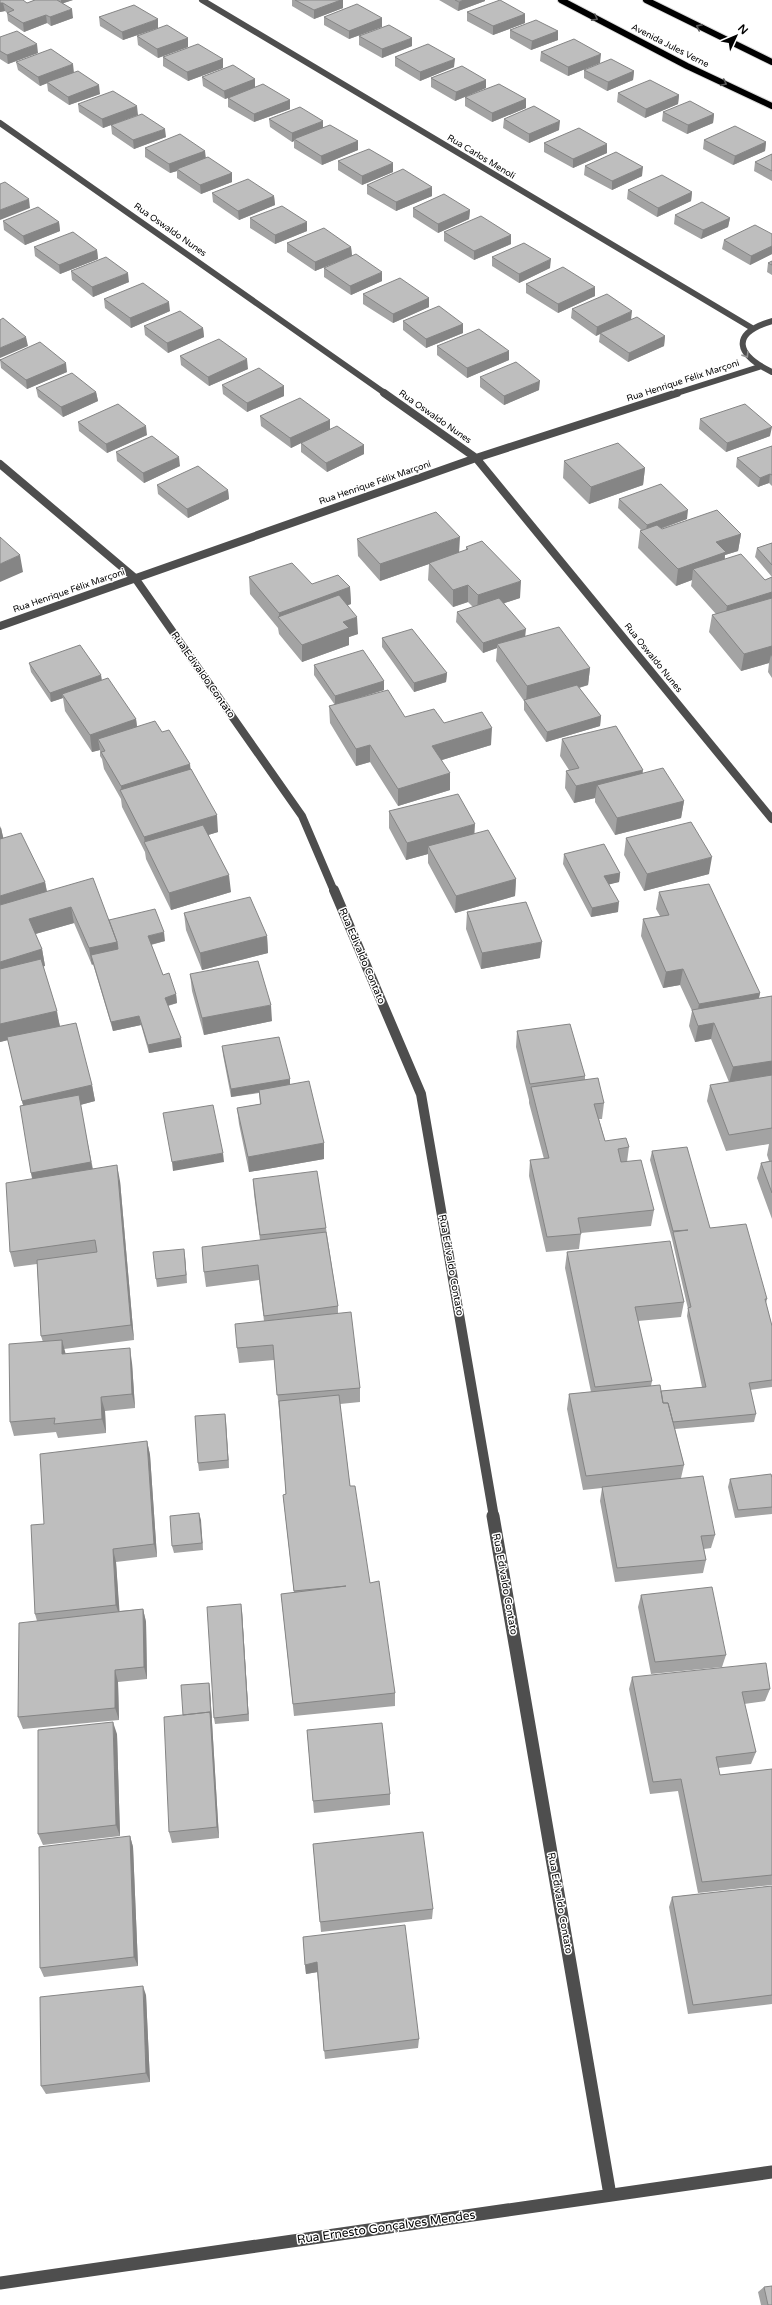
<svg xmlns="http://www.w3.org/2000/svg" width="772" height="2305" font-family="'Varela Round',sans-serif">
<style>
.lines{fill:none;stroke-linecap:round;stroke-linejoin:round}
.major-casing{stroke:#dbdbdb;stroke-width:8}
.minor-far3{stroke:#4e4e4e;stroke-width:6}
.minor-far2{stroke:#4e4e4e;stroke-width:8}
.minor-far1{stroke:#4e4e4e;stroke-width:10}
.minor{stroke:#4e4e4e;stroke-width:13}
.major{stroke:#000;stroke-width:6}
.wall{fill:#a3a3a3}
.shaded-wall{fill:#858585}
.building{fill:#bebebe;stroke:#858585}
.oneway{stroke:#595959}
.oneway2{stroke:#959595}
.labels{text-anchor:middle;dominant-baseline:central;stroke-width:3;stroke-linejoin:round;paint-order:stroke}
.far-street-label{font-size:9px;fill:#000;stroke:#fff}
.street-label{font-size:10px;fill:#000;stroke:#fff}
.near-street-label{font-size:12px;fill:#000;stroke:#fff}
</style>
<rect width="100%" height="100%" fill="#fff"/>
<g class="lines">
<!-- major casing -->
<g class="major-casing">
<path id="major" d="M 561,0 L 687,66 L 772,106
M 646,0 L 772,62"/>
</g>
<!-- minor-far3 -->
<path class="minor-far3" d="M 202,0 L 752,328
M 0,123 L 386,394
M 772,321 C 729,334 737,355 772,372
M 674,394 L 759,367"/>
<!-- minor-far2 -->
<path class="minor-far2" d="M 384,393 L 476,458 L 772,819
M 0,464 L 135,578 L 302,816 L 334,891
M 0,626 L 476,458 L 677,393"/>
<!-- minor-far1 -->
<path class="minor-far1" d="M 334,890 L 421,1094 L 494,1517"/>
<!-- minor -->
<path class="minor" d="M 493,1516 L 610,2195
M 0,2283 L 772,2172"/>
<!-- major -->
<use href="#major" class="major"/>
</g>
<!-- wall -->
<path class="wall" d="M 0,0 L 27,3 L 35,0 L 73,0 L 63,3 L 73,18 L 51,26 L 47,23 L 24,32 L 8,21 L 7,13 L 5,11 L 0,12 Z
M 292,0 L 343,0 L 343,8 L 314,19 L 292,6 Z
M 439,0 L 485,0 L 485,1 L 458,11 Z
M 467,12 L 525,14 L 525,23 L 493,35 L 467,21 Z
M 99,17 L 158,28 L 123,40 L 100,26 Z
M 324,17 L 382,18 L 382,27 L 349,39 L 324,25 Z
M 510,30 L 558,31 L 558,40 L 531,50 L 510,38 Z
M 137,36 L 188,38 L 188,47 L 158,58 L 138,45 Z
M 359,36 L 412,46 L 382,58 L 359,45 Z
M 0,37 L 38,53 L 8,64 L 0,59 Z
M 541,52 L 600,63 L 568,76 L 540,61 Z
M 163,57 L 223,59 L 223,68 L 188,81 L 163,66 Z
M 395,57 L 454,67 L 420,81 L 395,66 Z
M 16,62 L 74,73 L 100,94 L 69,105 L 48,91 L 47,83 L 40,86 L 18,70 Z
M 584,70 L 634,71 L 633,80 L 607,91 L 584,78 Z
M 202,77 L 255,79 L 255,87 L 290,100 L 290,109 L 254,122 L 228,107 L 228,98 L 225,99 L 203,86 Z
M 431,78 L 486,80 L 486,88 L 455,101 L 431,87 Z
M 618,93 L 679,95 L 678,104 L 645,118 L 617,102 Z
M 465,97 L 526,99 L 526,108 L 492,122 L 465,106 Z
M 78,104 L 138,115 L 103,128 L 79,112 Z
M 663,112 L 714,114 L 713,123 L 687,134 L 662,121 Z
M 269,119 L 323,127 L 358,141 L 358,150 L 322,165 L 294,148 L 294,141 L 292,142 L 270,127 Z
M 504,119 L 559,130 L 529,143 L 503,128 Z
M 111,125 L 166,137 L 134,149 L 112,134 Z
M 704,140 L 766,142 L 765,151 L 733,165 L 703,149 Z
M 544,143 L 607,153 L 573,168 L 544,152 Z
M 145,148 L 205,151 L 205,158 L 232,173 L 232,182 L 201,194 L 177,178 L 177,171 L 170,173 L 145,157 Z
M 772,154 L 772,181 L 754,171 L 755,162 Z
M 338,161 L 393,172 L 362,185 L 338,170 Z
M 585,166 L 642,176 L 612,190 L 584,175 Z
M 367,185 L 432,196 L 396,211 L 367,194 Z
M 628,190 L 692,192 L 691,201 L 657,217 L 627,199 Z
M 212,193 L 274,196 L 275,205 L 239,220 L 213,202 Z
M 413,208 L 470,210 L 469,219 L 438,233 L 413,217 Z
M 675,215 L 730,218 L 728,227 L 701,239 L 674,224 Z
M 250,218 L 307,231 L 275,244 L 250,228 Z
M 3,221 L 59,222 L 60,231 L 25,245 L 4,230 Z
M 444,232 L 511,235 L 511,244 L 474,260 L 444,241 Z
M 772,234 L 772,254 L 750,265 L 722,249 L 724,240 Z
M 287,243 L 351,247 L 352,256 L 315,271 L 287,252 Z
M 34,247 L 97,250 L 98,259 L 60,274 L 35,256 Z
M 492,257 L 550,268 L 519,283 L 492,266 Z
M 772,261 L 772,275 L 767,272 L 768,263 Z
M 324,268 L 382,281 L 351,295 L 324,277 Z
M 71,271 L 129,282 L 93,297 L 72,280 Z
M 526,284 L 595,296 L 558,313 L 526,293 Z
M 363,294 L 429,298 L 429,307 L 393,323 L 363,304 Z
M 104,299 L 170,311 L 131,328 L 105,308 Z
M 572,309 L 632,319 L 665,336 L 664,346 L 628,362 L 599,342 L 600,334 L 596,336 L 571,318 Z
M 403,321 L 463,324 L 463,333 L 426,348 L 403,330 Z
M 144,326 L 203,328 L 204,337 L 168,353 L 145,335 Z
M 437,346 L 509,351 L 509,360 L 467,378 L 437,355 Z
M 180,356 L 248,369 L 209,386 L 181,365 Z
M 0,359 L 67,372 L 27,389 L 1,368 Z
M 480,377 L 539,390 L 504,405 L 480,387 Z
M 222,385 L 284,386 L 284,396 L 247,412 L 223,394 Z
M 36,388 L 96,392 L 98,401 L 63,417 L 38,397 Z
M 260,416 L 330,420 L 330,429 L 364,445 L 364,454 L 327,472 L 301,452 L 301,443 L 291,448 L 261,426 Z
M 700,419 L 770,436 L 726,452 L 699,429 Z
M 78,422 L 147,435 L 107,453 L 79,431 Z
M 772,446 L 772,486 L 769,483 L 758,487 L 736,467 L 737,458 Z
M 116,452 L 180,466 L 144,483 L 117,461 Z
M 564,461 L 645,468 L 643,485 L 589,504 L 563,478 Z
M 157,485 L 228,490 L 229,499 L 188,518 L 158,494 Z
M 619,499 L 687,519 L 661,529 L 662,529 L 741,534 L 738,551 L 725,555 L 725,559 L 765,580 L 772,577 L 772,678 L 768,672 L 769,663 L 741,671 L 709,632 L 712,615 L 716,614 L 691,586 L 692,580 L 676,586 L 638,548 L 640,531 L 641,530 L 618,508 Z
M 357,539 L 459,552 L 466,550 L 466,547 L 520,598 L 504,603 L 525,637 L 590,668 L 588,685 L 579,688 L 601,716 L 600,726 L 546,742 L 524,710 L 524,701 L 496,661 L 497,648 L 483,653 L 456,622 L 457,612 L 473,607 L 468,602 L 453,607 L 428,580 L 429,564 L 380,581 L 358,556 Z
M 772,543 L 772,577 L 755,557 L 757,548 Z
M 249,577 L 312,584 L 350,587 L 351,604 L 348,605 L 358,634 L 349,637 L 349,645 L 302,662 L 279,634 L 278,628 L 250,594 Z
M 382,638 L 447,673 L 446,682 L 414,692 L 382,647 Z
M 29,663 L 101,675 L 102,681 L 136,719 L 137,726 L 162,732 L 191,769 L 218,832 L 208,835 L 231,892 L 171,910 L 146,859 L 145,852 L 122,807 L 121,799 L 104,769 L 102,759 L 100,756 L 100,750 L 92,752 L 65,711 L 63,698 L 51,702 L 31,672 Z
M 314,665 L 384,681 L 384,690 L 342,703 L 405,717 L 444,723 L 491,745 L 442,760 L 450,790 L 398,806 L 370,762 L 356,766 L 330,723 L 329,706 L 335,705 L 314,675 Z
M 562,739 L 643,773 L 684,801 L 681,818 L 615,835 L 595,802 L 595,798 L 574,803 L 565,788 L 566,771 L 569,770 L 560,756 Z
M 389,811 L 475,834 L 516,879 L 515,896 L 455,913 L 428,863 L 428,854 L 406,860 L 389,828 Z
M 0,826 L 1,828 L 3,838 L 45,882 L 47,891 L 109,920 L 165,941 L 151,945 L 163,975 L 176,994 L 177,1003 L 168,1006 L 182,1047 L 149,1053 L 141,1025 L 113,1031 L 93,964 L 92,965 L 74,923 L 35,934 L 42,949 L 45,966 L 43,966 L 60,1026 L 92,1085 L 95,1101 L 80,1105 L 93,1169 L 120,1181 L 134,1340 L 64,1349 L 65,1354 L 132,1363 L 135,1408 L 105,1411 L 106,1433 L 58,1438 L 56,1432 L 14,1436 L 10,1422 L 43,1342 L 41,1336 L 37,1264 L 14,1267 L 10,1252 L 32,1179 L 23,1105 L 8,1040 L 0,1042 Z
M 626,838 L 709,874 L 644,891 L 624,855 Z
M 564,854 L 620,873 L 619,882 L 609,884 L 618,912 L 591,917 L 563,864 Z
M 659,892 L 760,993 L 759,998 L 772,996 L 772,1219 L 757,1178 L 761,1163 L 769,1161 L 767,1155 L 769,1144 L 726,1151 L 707,1101 L 710,1085 L 729,1082 L 711,1039 L 695,1042 L 689,1026 L 692,1011 L 680,985 L 663,988 L 641,936 L 643,919 L 660,916 L 656,909 Z
M 467,912 L 540,958 L 481,969 L 466,929 Z
M 184,913 L 267,936 L 268,953 L 202,970 L 186,930 Z
M 190,974 L 272,1021 L 204,1035 L 192,991 Z
M 517,1031 L 585,1076 L 585,1080 L 604,1103 L 602,1119 L 599,1119 L 605,1141 L 629,1147 L 627,1162 L 654,1210 L 651,1226 L 581,1233 L 579,1249 L 546,1252 L 529,1176 L 530,1160 L 544,1159 L 529,1103 L 529,1100 L 516,1047 Z
M 222,1046 L 290,1084 L 324,1143 L 324,1159 L 249,1172 L 239,1124 L 237,1108 L 260,1104 L 259,1093 L 231,1097 L 223,1055 Z
M 652,1151 L 710,1228 L 767,1299 L 766,1303 L 772,1326 L 772,1387 L 750,1390 L 756,1414 L 754,1422 L 675,1429 L 684,1465 L 681,1478 L 715,1535 L 711,1548 L 704,1549 L 706,1560 L 703,1573 L 615,1582 L 600,1501 L 602,1488 L 583,1490 L 567,1409 L 569,1394 L 591,1392 L 565,1268 L 567,1252 L 684,1302 L 681,1317 L 638,1321 L 652,1381 L 651,1386 L 661,1391 L 702,1387 L 687,1316 L 688,1309 L 672,1239 L 650,1160 Z
M 253,1179 L 326,1228 L 338,1306 L 338,1314 L 360,1388 L 360,1402 L 340,1404 L 350,1486 L 370,1583 L 395,1693 L 395,1706 L 294,1716 L 281,1594 L 294,1593 L 283,1495 L 286,1494 L 279,1410 L 274,1360 L 239,1363 L 237,1348 L 264,1321 L 259,1280 L 206,1287 L 204,1272 L 260,1240 L 254,1194 Z
M 185,1257 L 187,1283 L 157,1287 L 156,1279 Z
M 225,1414 L 229,1468 L 199,1471 L 198,1463 Z
M 147,1441 L 150,1455 L 157,1557 L 116,1562 L 119,1611 L 143,1609 L 146,1622 L 147,1679 L 118,1682 L 119,1720 L 23,1729 L 18,1717 L 37,1621 L 35,1614 L 44,1524 Z
M 772,1478 L 772,1514 L 735,1518 L 728,1487 L 730,1479 Z
M 199,1513 L 203,1550 L 174,1553 L 172,1546 Z
M 641,1595 L 726,1655 L 722,1667 L 651,1674 L 638,1607 Z
M 242,1611 L 249,1721 L 215,1724 L 214,1718 Z
M 632,1677 L 770,1689 L 765,1701 L 744,1704 L 756,1752 L 751,1764 L 718,1768 L 720,1775 L 772,1769 L 772,1885 L 698,1893 L 678,1791 L 650,1794 L 629,1689 Z
M 209,1683 L 210,1689 L 219,1838 L 172,1843 L 169,1832 L 183,1715 Z
M 307,1730 L 390,1794 L 390,1805 L 314,1813 Z
M 117,1734 L 120,1836 L 43,1845 L 38,1834 Z
M 130,1836 L 133,1847 L 138,1966 L 44,1977 L 40,1968 Z
M 313,1844 L 433,1909 L 432,1919 L 321,1932 Z
M 772,1886 L 772,2004 L 688,2014 L 669,1907 L 672,1897 Z
M 303,1937 L 419,2039 L 418,2048 L 325,2059 L 317,1972 L 306,1974 Z
M 146,1995 L 150,2082 L 46,2094 L 41,2086 Z
M 764,2287 L 772,2305 L 761,2305 L 758,2292 Z"/>
<!-- shaded-wall -->
<path class="shaded-wall" d="M 61,0 L 73,0 L 61,4 Z
M 341,0 L 343,0 L 343,8 L 314,19 L 314,10 Z
M 464,0 L 485,0 L 485,1 L 458,11 L 459,2 Z
M 0,3 L 3,3 L 5,11 L 0,12 Z
M 72,9 L 73,18 L 51,26 L 50,17 Z
M 525,14 L 525,23 L 493,35 L 493,26 Z
M 46,15 L 47,23 L 24,32 L 23,23 Z
M 382,18 L 382,27 L 349,39 L 349,31 Z
M 158,19 L 158,28 L 123,40 L 122,32 Z
M 558,31 L 558,40 L 531,50 L 532,41 Z
M 188,38 L 188,47 L 158,58 L 157,49 Z
M 412,38 L 412,46 L 382,58 L 382,49 Z
M 37,44 L 38,53 L 8,64 L 7,55 Z
M 601,54 L 600,63 L 568,76 L 568,67 Z
M 223,59 L 223,68 L 188,81 L 187,72 Z
M 455,59 L 454,67 L 420,81 L 420,72 Z
M 73,64 L 74,73 L 40,86 L 38,77 Z
M 634,71 L 633,80 L 607,91 L 608,82 Z
M 255,79 L 255,88 L 225,99 L 224,91 Z
M 486,80 L 486,88 L 455,101 L 456,92 Z
M 99,85 L 100,94 L 69,105 L 68,97 Z
M 679,95 L 678,104 L 645,118 L 646,109 Z
M 526,99 L 526,108 L 492,122 L 492,113 Z
M 290,100 L 290,109 L 254,122 L 254,114 Z
M 137,106 L 138,115 L 103,128 L 102,119 Z
M 714,114 L 713,123 L 687,134 L 688,125 Z
M 323,121 L 323,129 L 294,139 L 294,141 L 292,142 L 292,133 Z
M 560,121 L 559,130 L 529,143 L 529,134 Z
M 165,129 L 166,137 L 134,149 L 133,140 Z
M 358,141 L 358,150 L 322,165 L 321,156 Z
M 766,142 L 765,151 L 733,165 L 735,156 Z
M 607,144 L 607,153 L 573,168 L 573,159 Z
M 205,151 L 206,159 L 177,169 L 177,171 L 170,173 L 169,164 Z
M 393,163 L 393,172 L 362,185 L 362,176 Z
M 643,167 L 642,176 L 612,190 L 612,181 Z
M 232,173 L 232,182 L 201,194 L 200,185 Z
M 432,187 L 432,196 L 396,211 L 396,202 Z
M 692,192 L 691,201 L 657,217 L 658,208 Z
M 274,196 L 275,205 L 239,220 L 238,211 Z
M 29,199 L 30,208 L 0,220 L 0,210 Z
M 470,210 L 469,219 L 438,233 L 438,224 Z
M 730,218 L 728,227 L 701,239 L 703,230 Z
M 59,222 L 60,231 L 25,245 L 23,236 Z
M 307,222 L 307,231 L 275,244 L 275,235 Z
M 511,235 L 511,244 L 474,260 L 474,251 Z
M 772,246 L 772,254 L 750,265 L 751,256 Z
M 351,247 L 352,256 L 315,271 L 315,262 Z
M 97,250 L 98,259 L 60,274 L 59,265 Z
M 551,259 L 550,268 L 519,283 L 519,274 Z
M 382,272 L 382,281 L 351,295 L 350,286 Z
M 128,273 L 129,282 L 93,297 L 92,287 Z
M 595,287 L 595,296 L 558,313 L 558,304 Z
M 429,298 L 429,307 L 393,323 L 393,314 Z
M 169,302 L 170,311 L 131,328 L 130,318 Z
M 632,311 L 631,320 L 600,333 L 600,334 L 596,336 L 597,327 Z
M 463,324 L 463,333 L 426,348 L 426,339 Z
M 203,328 L 204,337 L 168,353 L 167,343 Z
M 665,336 L 664,346 L 628,362 L 629,353 Z
M 26,337 L 28,346 L 0,358 L 0,348 Z
M 509,351 L 509,360 L 467,378 L 467,368 Z
M 247,359 L 248,369 L 209,386 L 208,377 Z
M 66,363 L 67,372 L 27,389 L 26,380 Z
M 540,381 L 539,390 L 504,405 L 504,396 Z
M 284,386 L 284,396 L 247,412 L 247,403 Z
M 96,392 L 98,401 L 63,417 L 61,407 Z
M 330,420 L 330,429 L 291,448 L 290,438 Z
M 146,426 L 147,435 L 107,453 L 106,444 Z
M 772,427 L 770,436 L 726,452 L 727,443 Z
M 364,445 L 364,454 L 327,472 L 326,463 Z
M 179,457 L 180,466 L 144,483 L 143,473 Z
M 645,468 L 643,485 L 589,504 L 591,487 Z
M 770,474 L 769,483 L 758,487 L 760,478 Z
M 228,490 L 229,499 L 188,518 L 187,509 Z
M 688,510 L 687,519 L 645,534 L 647,525 Z
M 741,534 L 738,551 L 725,555 L 723,569 L 693,569 L 692,580 L 676,586 L 678,569 L 716,542 Z
M 460,537 L 459,554 L 429,563 L 429,564 L 380,581 L 380,564 Z
M 20,555 L 23,572 L 0,582 L 0,564 Z
M 521,581 L 520,598 L 477,612 L 478,595 Z
M 468,585 L 468,602 L 453,607 L 453,590 Z
M 350,587 L 351,604 L 287,627 L 279,618 L 279,613 Z
M 772,592 L 772,608 L 724,623 L 727,606 Z
M 357,617 L 358,634 L 349,637 L 349,645 L 302,662 L 302,645 L 343,622 Z
M 526,629 L 525,638 L 497,644 L 497,648 L 483,653 L 483,643 Z
M 772,646 L 772,657 L 771,655 L 769,663 L 741,671 L 744,654 Z
M 590,668 L 588,685 L 526,703 L 527,686 Z
M 447,673 L 446,682 L 414,692 L 414,683 Z
M 101,675 L 102,685 L 62,694 L 63,698 L 51,702 L 50,693 Z
M 384,681 L 384,690 L 335,705 L 335,696 Z
M 601,716 L 600,726 L 546,742 L 547,732 Z
M 136,719 L 138,736 L 98,739 L 100,750 L 92,752 L 90,735 Z
M 492,728 L 491,745 L 432,763 L 432,746 Z
M 370,745 L 370,762 L 356,766 L 356,749 Z
M 190,764 L 192,781 L 122,794 L 121,786 Z
M 643,770 L 641,786 L 597,785 L 595,798 L 574,803 L 576,786 Z
M 450,773 L 450,790 L 398,806 L 398,789 Z
M 684,801 L 681,818 L 615,835 L 617,818 Z
M 217,815 L 218,832 L 149,853 L 145,844 L 144,837 Z
M 475,824 L 474,841 L 428,846 L 428,854 L 406,860 L 407,843 Z
M 0,828 L 1,828 L 5,845 L 0,846 Z
M 712,857 L 709,874 L 644,891 L 647,874 Z
M 620,873 L 619,882 L 603,886 L 604,876 Z
M 229,875 L 231,892 L 171,910 L 169,893 Z
M 516,879 L 515,896 L 455,913 L 456,896 Z
M 45,882 L 48,899 L 0,914 L 0,896 Z
M 619,902 L 618,912 L 591,917 L 592,908 Z
M 71,907 L 74,923 L 32,935 L 29,919 Z
M 164,932 L 165,941 L 149,945 L 148,936 Z
M 267,936 L 268,953 L 202,970 L 200,953 Z
M 117,942 L 120,958 L 91,955 L 93,964 L 92,965 L 89,948 Z
M 542,942 L 540,958 L 481,969 L 482,953 Z
M 42,949 L 45,966 L 0,979 L 0,962 Z
M 683,969 L 680,985 L 663,988 L 666,972 Z
M 760,993 L 756,1009 L 696,1020 L 699,1004 Z
M 176,994 L 177,1003 L 166,1006 L 165,998 Z
M 271,1005 L 272,1021 L 204,1035 L 202,1018 Z
M 57,1011 L 60,1027 L 0,1042 L 0,1024 Z
M 139,1016 L 141,1025 L 113,1031 L 111,1022 Z
M 714,1023 L 711,1039 L 695,1042 L 698,1026 Z
M 181,1038 L 182,1047 L 149,1053 L 148,1045 Z
M 772,1061 L 772,1076 L 729,1083 L 733,1067 Z
M 290,1079 L 290,1087 L 231,1097 L 231,1089 Z
M 92,1085 L 95,1101 L 80,1105 L 94,1177 L 35,1189 L 31,1173 L 26,1116 L 22,1101 Z
M 324,1143 L 324,1159 L 249,1172 L 248,1157 Z
M 223,1153 L 224,1162 L 173,1171 L 172,1162 Z
M 117,1165 L 120,1181 L 134,1340 L 131,1325 Z
M 184,1249 L 185,1257 L 187,1283 L 186,1275 Z
M 62,1340 L 66,1355 L 62,1354 Z
M 130,1348 L 132,1363 L 135,1408 L 132,1394 Z
M 101,1397 L 105,1411 L 106,1433 L 102,1419 Z
M 225,1414 L 226,1421 L 229,1468 L 228,1460 Z
M 147,1441 L 150,1455 L 157,1557 L 154,1544 Z
M 199,1513 L 201,1520 L 203,1550 L 202,1543 Z
M 113,1549 L 116,1562 L 120,1618 L 116,1605 Z
M 241,1604 L 242,1611 L 249,1721 L 248,1714 Z
M 143,1609 L 146,1622 L 147,1679 L 144,1667 Z
M 115,1670 L 118,1682 L 119,1720 L 115,1708 Z
M 209,1683 L 210,1689 L 219,1838 L 217,1827 L 210,1712 Z
M 113,1722 L 117,1734 L 120,1836 L 116,1825 Z
M 130,1836 L 133,1847 L 138,1966 L 134,1957 Z
M 317,1962 L 318,1972 L 306,1974 L 305,1965 Z
M 143,1986 L 146,1995 L 150,2082 L 146,2073 Z"/>
<!-- building -->
<path class="building" d="M 0,0 L 23,0 L 27,3 L 35,0 L 57,0 L 72,9 L 50,17 L 46,15 L 23,23 L 7,13 L 14,10 L 3,3 L 0,3 Z
M 295,0 L 341,0 L 314,10 Z
M 455,0 L 464,0 L 459,2 Z
M 500,0 L 525,14 L 493,26 L 467,12 Z
M 357,4 L 382,18 L 349,31 L 324,17 Z
M 134,5 L 158,19 L 122,32 L 99,17 Z
M 536,20 L 558,31 L 532,41 L 510,30 Z
M 167,25 L 188,38 L 157,49 L 137,36 Z
M 389,25 L 412,38 L 382,49 L 359,36 Z
M 17,31 L 37,44 L 7,55 L 0,51 L 0,37 Z
M 574,39 L 601,54 L 568,67 L 541,52 Z
M 198,44 L 223,59 L 187,72 L 163,57 Z
M 428,44 L 455,59 L 420,72 L 395,57 Z
M 51,49 L 73,64 L 38,77 L 16,62 Z
M 611,59 L 634,71 L 608,82 L 584,70 Z
M 233,65 L 255,79 L 224,91 L 202,77 Z
M 462,66 L 486,80 L 456,92 L 431,78 Z
M 78,71 L 99,85 L 68,97 L 47,82 Z
M 650,80 L 679,95 L 646,109 L 618,93 Z
M 263,84 L 290,100 L 254,114 L 228,98 Z
M 499,84 L 526,99 L 492,113 L 465,97 Z
M 113,91 L 137,106 L 102,119 L 78,104 Z
M 690,101 L 714,114 L 688,125 L 663,112 Z
M 534,106 L 560,121 L 529,134 L 504,119 Z
M 300,107 L 323,121 L 292,133 L 269,119 Z
M 142,114 L 165,129 L 133,140 L 111,125 Z
M 330,125 L 358,141 L 321,156 L 294,139 Z
M 735,126 L 766,142 L 735,156 L 704,140 Z
M 579,128 L 607,144 L 573,159 L 544,143 Z
M 180,134 L 205,151 L 169,164 L 145,148 Z
M 369,149 L 393,163 L 362,176 L 338,161 Z
M 616,152 L 643,167 L 612,181 L 585,166 Z
M 772,154 L 772,171 L 755,162 Z
M 208,157 L 232,173 L 200,185 L 177,169 Z
M 403,169 L 432,187 L 396,202 L 367,185 Z
M 662,175 L 692,192 L 658,208 L 628,190 Z
M 248,179 L 274,196 L 238,211 L 212,193 Z
M 5,182 L 29,199 L 0,210 L 0,184 Z
M 444,194 L 470,210 L 438,224 L 413,208 Z
M 702,202 L 730,218 L 703,230 L 675,215 Z
M 282,206 L 307,222 L 275,235 L 250,218 Z
M 38,207 L 59,222 L 23,236 L 3,221 Z
M 481,216 L 511,235 L 474,251 L 444,232 Z
M 755,225 L 772,234 L 772,246 L 751,256 L 724,240 Z
M 324,228 L 351,247 L 315,262 L 287,243 Z
M 73,232 L 97,250 L 59,265 L 34,247 Z
M 524,243 L 551,259 L 519,274 L 492,257 Z
M 356,254 L 382,272 L 350,286 L 324,268 Z
M 106,257 L 128,273 L 92,287 L 71,271 Z
M 772,261 L 772,265 L 768,263 Z
M 563,267 L 595,287 L 558,304 L 526,284 Z
M 400,278 L 429,298 L 393,314 L 363,294 Z
M 143,283 L 169,302 L 130,318 L 104,299 Z
M 607,294 L 632,311 L 597,327 L 572,309 Z
M 439,306 L 463,324 L 426,339 L 403,321 Z
M 180,311 L 203,328 L 167,343 L 144,326 Z
M 637,317 L 665,336 L 629,353 L 600,333 Z
M 3,318 L 26,337 L 0,348 L 0,320 Z
M 479,329 L 509,351 L 467,368 L 437,346 Z
M 219,339 L 247,359 L 208,377 L 180,356 Z
M 40,342 L 66,363 L 26,380 L 0,360 Z
M 516,362 L 540,381 L 504,396 L 480,377 Z
M 259,368 L 284,386 L 247,403 L 222,385 Z
M 72,373 L 96,392 L 61,407 L 36,388 Z
M 300,398 L 330,420 L 290,438 L 260,416 Z
M 118,404 L 146,426 L 106,444 L 78,422 Z
M 745,404 L 772,427 L 727,443 L 700,419 Z
M 337,426 L 364,445 L 326,463 L 301,443 Z
M 152,436 L 179,457 L 143,473 L 116,452 Z
M 618,443 L 645,468 L 591,487 L 564,461 Z
M 772,446 L 772,475 L 770,474 L 760,478 L 737,458 Z
M 198,466 L 228,490 L 187,509 L 157,485 Z
M 661,484 L 688,510 L 647,525 L 619,499 Z
M 717,510 L 741,534 L 716,542 L 726,552 L 678,569 L 640,531 L 657,525 L 662,529 Z
M 436,512 L 460,537 L 380,564 L 357,539 Z
M 0,537 L 20,555 L 0,564 Z
M 482,541 L 521,581 L 478,595 L 468,585 L 453,590 L 429,563 L 468,549 L 466,547 Z
M 772,543 L 772,565 L 757,548 Z
M 741,554 L 765,580 L 772,577 L 772,592 L 727,606 L 693,569 Z
M 292,563 L 312,584 L 338,575 L 350,587 L 279,613 L 249,577 Z
M 339,595 L 357,617 L 343,622 L 349,628 L 302,645 L 278,617 Z
M 499,598 L 526,629 L 483,643 L 457,612 Z
M 772,598 L 772,646 L 744,654 L 712,615 Z
M 559,627 L 590,668 L 527,686 L 497,644 Z
M 412,629 L 447,673 L 414,683 L 382,638 Z
M 80,645 L 101,675 L 50,693 L 29,663 Z
M 363,650 L 384,681 L 335,696 L 314,665 Z
M 108,678 L 136,719 L 90,735 L 62,694 Z
M 577,685 L 601,716 L 547,732 L 524,700 Z
M 388,690 L 405,717 L 434,709 L 444,723 L 482,712 L 492,728 L 432,746 L 450,773 L 398,789 L 370,745 L 356,749 L 329,706 Z
M 155,721 L 162,732 L 169,730 L 190,764 L 121,786 L 101,752 L 105,751 L 98,739 Z
M 616,726 L 643,770 L 576,786 L 566,771 L 579,768 L 562,739 Z
M 663,768 L 684,801 L 617,818 L 597,785 Z
M 191,769 L 217,815 L 144,837 L 120,790 Z
M 458,794 L 475,824 L 407,843 L 389,811 Z
M 691,822 L 712,857 L 647,874 L 626,838 Z
M 203,825 L 229,875 L 169,893 L 144,842 Z
M 488,830 L 516,879 L 456,896 L 428,846 Z
M 21,833 L 45,882 L 0,896 L 0,839 Z
M 604,844 L 620,873 L 604,876 L 619,902 L 592,908 L 564,854 Z
M 93,878 L 117,942 L 89,948 L 71,907 L 29,919 L 42,949 L 0,962 L 0,905 Z
M 709,884 L 760,993 L 699,1004 L 683,969 L 666,972 L 643,919 L 669,915 L 659,892 Z
M 250,897 L 267,936 L 200,953 L 184,913 Z
M 526,902 L 542,942 L 482,953 L 467,912 Z
M 155,909 L 164,932 L 148,936 L 163,975 L 169,973 L 176,994 L 165,998 L 181,1038 L 148,1045 L 139,1016 L 111,1022 L 91,955 L 118,949 L 117,942 L 109,920 Z
M 41,959 L 57,1011 L 0,1024 L 0,969 Z
M 258,961 L 271,1005 L 202,1018 L 190,974 Z
M 772,996 L 772,1061 L 733,1067 L 714,1023 L 698,1026 L 692,1010 Z
M 76,1023 L 92,1085 L 22,1101 L 7,1037 Z
M 570,1024 L 585,1076 L 530,1084 L 517,1031 Z
M 279,1037 L 290,1079 L 231,1089 L 222,1046 Z
M 772,1075 L 772,1128 L 729,1135 L 710,1085 Z
M 598,1078 L 604,1103 L 594,1104 L 605,1141 L 626,1138 L 629,1147 L 618,1149 L 621,1162 L 641,1160 L 654,1210 L 578,1218 L 581,1234 L 547,1237 L 530,1160 L 549,1158 L 531,1087 Z
M 309,1081 L 324,1143 L 248,1157 L 237,1108 L 261,1104 L 259,1090 Z
M 79,1095 L 91,1162 L 31,1173 L 20,1106 Z
M 213,1105 L 223,1153 L 172,1162 L 163,1113 Z
M 687,1147 L 710,1228 L 746,1224 L 767,1299 L 765,1299 L 772,1326 L 772,1380 L 749,1383 L 756,1414 L 673,1422 L 668,1403 L 663,1403 L 661,1391 L 706,1387 L 688,1308 L 691,1307 L 673,1232 L 688,1230 L 673,1231 L 652,1151 Z
M 772,1161 L 772,1193 L 761,1163 Z
M 117,1165 L 131,1325 L 41,1336 L 37,1260 L 97,1252 L 95,1240 L 10,1252 L 6,1183 Z
M 317,1171 L 326,1228 L 260,1235 L 253,1179 Z
M 326,1232 L 338,1306 L 264,1316 L 258,1265 L 204,1272 L 202,1247 Z
M 670,1241 L 684,1302 L 635,1307 L 652,1381 L 595,1387 L 567,1252 Z
M 184,1249 L 186,1275 L 156,1279 L 153,1252 Z
M 351,1312 L 360,1388 L 277,1395 L 273,1345 L 237,1348 L 235,1324 Z
M 62,1340 L 62,1354 L 130,1348 L 132,1394 L 101,1397 L 102,1419 L 54,1424 L 55,1418 L 10,1422 L 9,1344 Z
M 660,1385 L 663,1403 L 668,1403 L 684,1465 L 586,1476 L 569,1394 Z
M 339,1395 L 350,1486 L 355,1486 L 370,1583 L 379,1581 L 395,1693 L 293,1704 L 281,1594 L 346,1586 L 294,1591 L 283,1495 L 286,1494 L 279,1401 Z
M 225,1414 L 228,1460 L 198,1463 L 195,1416 Z
M 147,1441 L 154,1544 L 113,1549 L 116,1605 L 35,1614 L 31,1525 L 44,1524 L 40,1454 Z
M 771,1474 L 772,1478 L 772,1507 L 738,1510 L 730,1479 Z
M 703,1476 L 715,1535 L 701,1536 L 706,1560 L 617,1568 L 602,1487 Z
M 199,1513 L 202,1543 L 172,1546 L 170,1516 Z
M 712,1587 L 726,1655 L 655,1662 L 641,1595 Z
M 241,1604 L 248,1714 L 214,1718 L 207,1607 Z
M 143,1609 L 144,1667 L 115,1670 L 115,1708 L 18,1717 L 19,1623 Z
M 766,1663 L 770,1689 L 742,1692 L 756,1752 L 716,1757 L 720,1775 L 772,1769 L 772,1875 L 702,1882 L 681,1779 L 653,1782 L 632,1677 Z
M 209,1683 L 211,1718 L 210,1712 L 183,1715 L 181,1685 Z
M 210,1712 L 217,1827 L 169,1832 L 164,1717 Z
M 113,1722 L 116,1825 L 38,1834 L 38,1730 Z
M 382,1723 L 390,1794 L 313,1801 L 307,1730 Z
M 423,1832 L 433,1909 L 320,1922 L 313,1844 Z
M 130,1836 L 134,1957 L 40,1968 L 39,1847 Z
M 772,1886 L 772,1995 L 693,2005 L 672,1897 Z
M 405,1925 L 419,2039 L 324,2051 L 317,1962 L 305,1965 L 303,1937 Z
M 143,1986 L 146,2073 L 41,2086 L 40,1997 Z
M 772,2286 L 772,2305 L 768,2305 L 764,2287 Z"/>
<!-- one-way arrows -->
<defs><path id="oneway-chevron" d="M-2-3.5L2.5 0L-2 3.5" fill="none" stroke-width="1.6" stroke-linecap="round" stroke-linejoin="round"/></defs>
<g class="oneway">
<use href="#oneway-chevron" transform="translate(595 18) rotate(28)"/>
<use href="#oneway-chevron" transform="translate(699 27) rotate(-153)"/>
<use href="#oneway-chevron" transform="translate(724 83) rotate(25)"/>
</g>
<use class="oneway2" href="#oneway-chevron" transform="translate(746 355) rotate(58)"/>
<g class="labels">
<!-- far-street labels -->
<g class="far-street-label">
<text transform="translate(670 46) rotate(27)">Avenida Jules Verne</text>
<text transform="translate(481 157) rotate(31)">Rua Carlos Menoli</text>
<text transform="translate(170 230) rotate(35)">Rua Oswaldo Nunes</text>
<text transform="translate(683 381) rotate(-18)">Rua Henrique Félix Marçoni</text>
<text transform="translate(435 417) rotate(35)">Rua Oswaldo Nunes</text>
<text transform="translate(375 483) rotate(-19)">Rua Henrique Félix Marçoni</text>
<text transform="translate(69 591) rotate(-19)">Rua Henrique Félix Marçoni</text>
<text transform="translate(653 658) rotate(51)">Rua Oswaldo Nunes</text>
</g>
<!-- street labels -->
<g class="street-label">
<text transform="translate(203 675) rotate(55)">Rua Edivaldo Contato</text>
<text transform="translate(362 956) rotate(67)">Rua Edivaldo Contato</text>
<text transform="translate(451 1265) rotate(80)">Rua Edivaldo Contato</text>
<text transform="translate(505 1584) rotate(80)">Rua Edivaldo Contato</text>
<text transform="translate(560 1903) rotate(80)">Rua Edivaldo Contato</text>
</g>
<!-- near-street labels -->
<g class="near-street-label">
<text transform="translate(386 2227) rotate(-8)">Rua Ernesto Gonçalves Mendes</text>
</g>
</g>
<!-- north arrow -->
<g transform="translate(736 36) rotate(46)" stroke="#ffffff" stroke-width="3" paint-order="stroke">
<path d="M0-3L7 15L0 10L-7 15Z" fill="#000000"/>
<text y="-6" font-size="11" font-weight="bold" text-anchor="middle" fill="#000000">N</text>
</g>
</svg>
